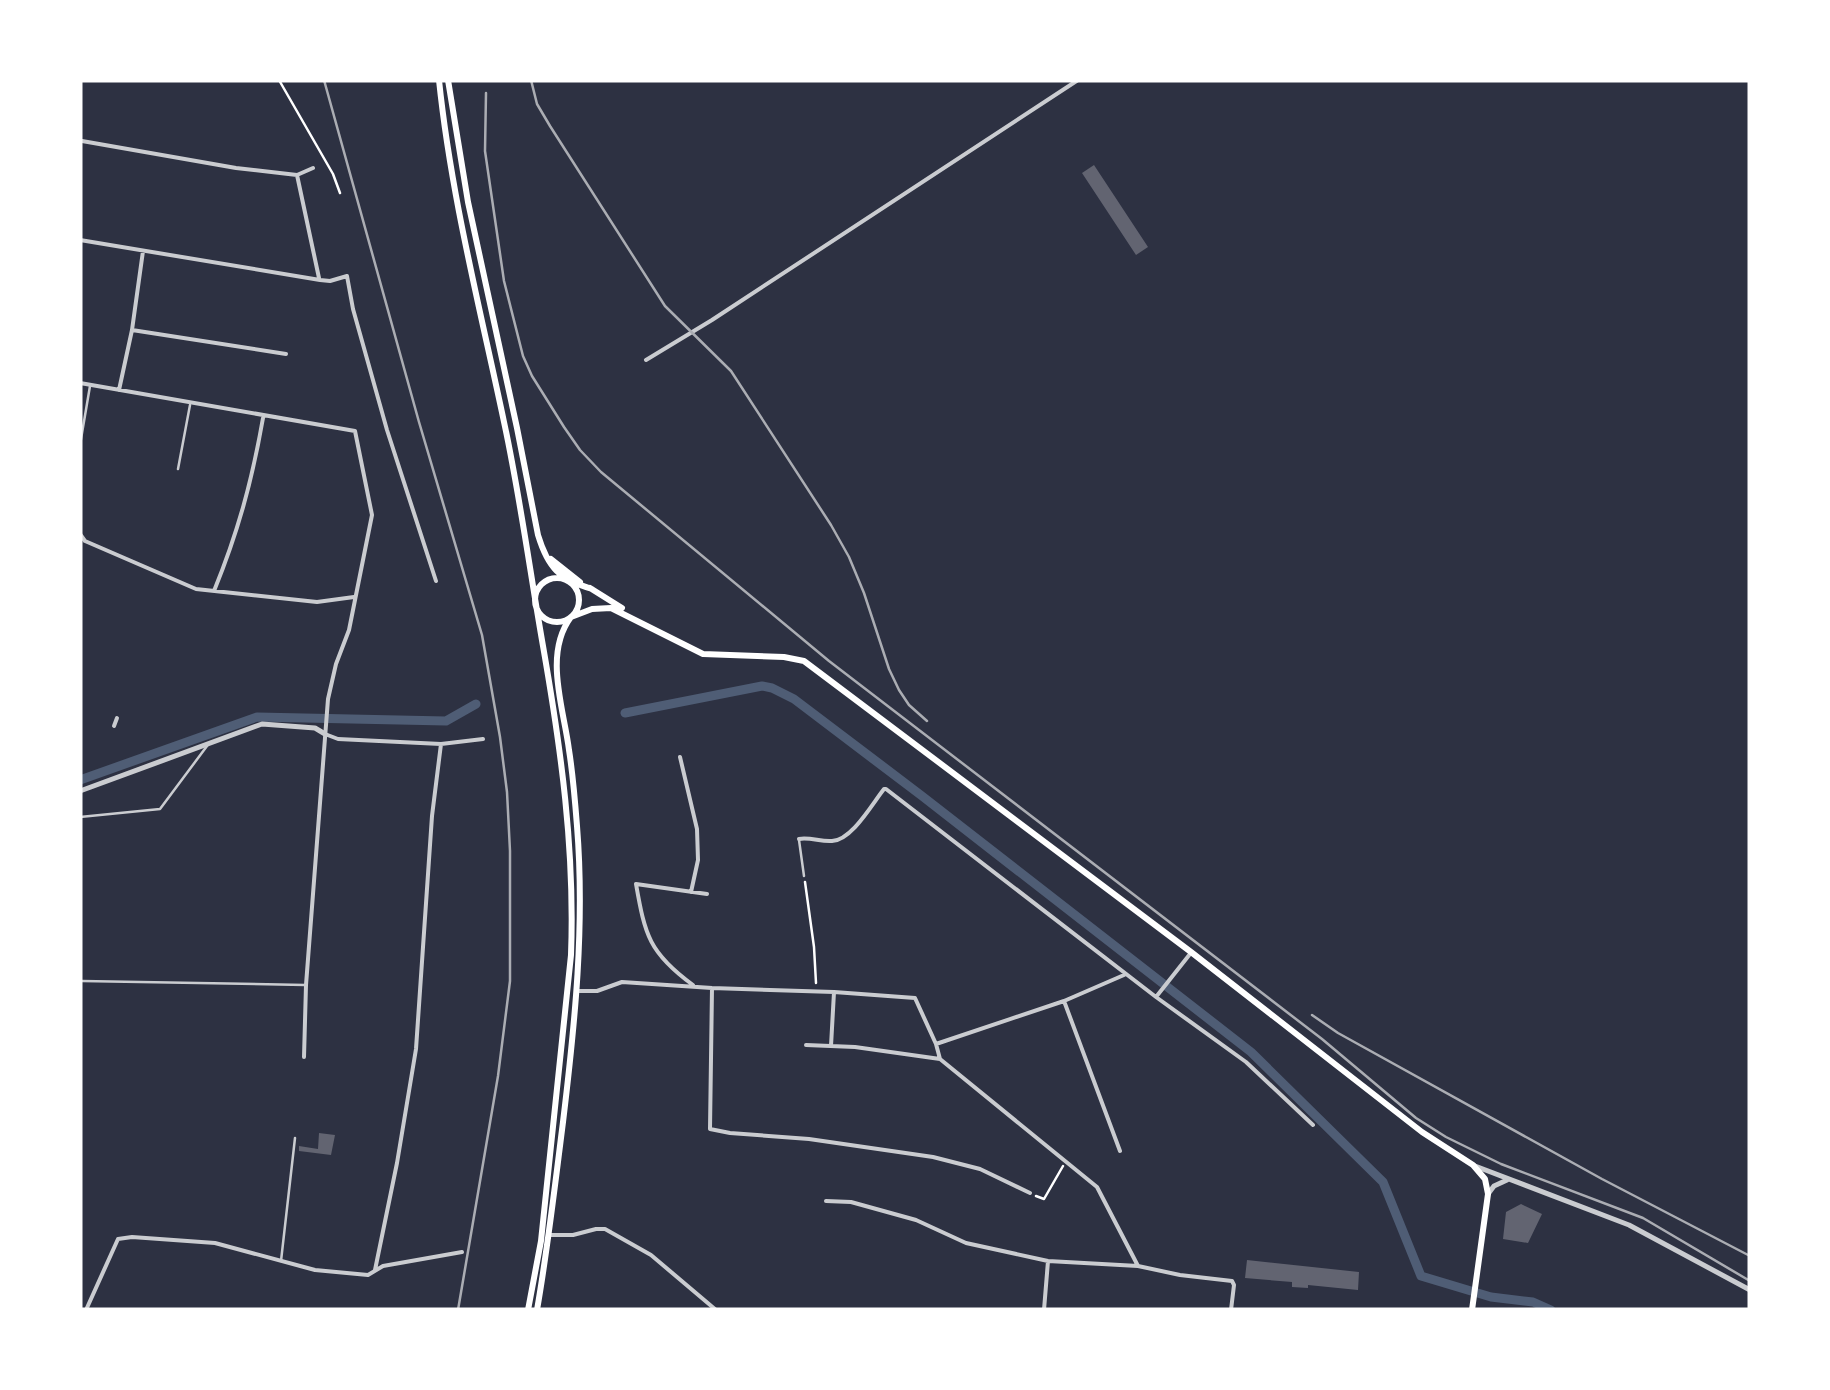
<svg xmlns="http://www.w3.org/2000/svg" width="1830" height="1390" font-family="'Fira Sans Condensed',sans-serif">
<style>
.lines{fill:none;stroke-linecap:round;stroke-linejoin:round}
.canal{stroke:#4f5d75;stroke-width:9}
.building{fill:#626471}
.path{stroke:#fff;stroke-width:2.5}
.service{stroke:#caccd0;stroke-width:2.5}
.pedestrian{stroke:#caccd0;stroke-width:4}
.minor{stroke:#caccd0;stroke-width:4}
.tertiary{stroke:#caccd0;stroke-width:5}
.secondary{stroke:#fff;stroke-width:6}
.rail{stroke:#abadb3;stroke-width:2.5}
</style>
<rect width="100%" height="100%" fill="#2d3142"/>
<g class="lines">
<!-- canal -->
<path class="canal" d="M 625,713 L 762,686 L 772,688 L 794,699 L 922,796 L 1251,1052 L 1383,1182 L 1421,1276 L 1491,1297 L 1533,1302 L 1551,1310
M 80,780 L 257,717 L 446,721 L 476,704"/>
</g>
<!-- building -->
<path class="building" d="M 1094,165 L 1148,247 L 1136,255 L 1082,173 Z
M 319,1133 L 335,1135 L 331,1155 L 299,1151 L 299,1146 L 318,1149 Z
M 1521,1204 L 1542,1214 L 1528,1243 L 1503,1239 L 1506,1212 Z
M 1247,1260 L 1359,1272 L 1358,1290 L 1308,1285 L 1308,1288 L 1292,1287 L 1292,1282 L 1245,1278 Z"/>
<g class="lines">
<!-- path -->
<path class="path" d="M 279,80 L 333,174 L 340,193
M 805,882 L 814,947 L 816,983
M 1036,1196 L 1044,1199 L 1063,1166"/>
<!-- service -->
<path class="service" d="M 80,445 L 90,386
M 178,469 L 190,405
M 80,817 L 160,809 L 207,746
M 799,840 L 804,876
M 82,981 L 305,985
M 281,1261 L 295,1138"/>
<!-- pedestrian -->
<path class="pedestrian" d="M 114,726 L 117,718"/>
<!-- minor -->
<path class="minor" d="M 82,141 L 236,168 L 297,175 L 313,168
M 297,175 L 319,278
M 80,240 L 320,280 L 330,281 L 347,276 L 353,309 L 387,430 L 436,581
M 132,330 L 286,354
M 646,360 L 712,320 L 1078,80
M 80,383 L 355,431 L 372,515 L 349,630 L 336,664 L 328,699 L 306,985 L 304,1057
M 119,390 L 132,330 L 143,251
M 80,534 L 85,541 L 196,589 L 317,602 L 354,597
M 214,591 C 238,532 252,481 263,418
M 325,734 L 338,739 L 441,744 L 483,739
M 680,757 L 697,829 L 698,860 L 691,892
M 799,839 C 810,837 821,842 832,841 C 852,840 872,804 884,789 L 886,789 L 1156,997 L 1246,1062 L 1313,1125
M 693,985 C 649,953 645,935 636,884 L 707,894
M 712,988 L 710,1129 L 730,1133 L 809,1139 L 933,1157 L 980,1169 L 1030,1193
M 577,991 L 597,991 L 622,982 L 712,988 L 834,992 L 915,998 L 936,1044 L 940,1059 L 1097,1187 L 1138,1266
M 1156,997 L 1190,954
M 1064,1001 L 1120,1151
M 936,1044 L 1064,1001 L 1124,975
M 806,1045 L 855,1047 L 940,1059
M 831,1046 L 834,992
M 826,1201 L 851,1202 L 916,1220 L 966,1243 L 1048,1261 L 1138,1266 L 1180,1275 L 1232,1281 L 1234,1285 L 1231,1310
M 549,1235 L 573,1235 L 596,1229 L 605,1229 L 651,1255 L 716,1310
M 375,1270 L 397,1163 L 416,1049 L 432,816 L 441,744
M 86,1310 L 118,1239 L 132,1237 L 215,1243 L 315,1270 L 368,1275 L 383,1266 L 462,1252
M 1044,1310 L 1048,1261"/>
<!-- tertiary -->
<path class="tertiary" d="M 80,791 L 262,724 L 315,728 L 325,734
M 1475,1166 L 1629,1225 L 1750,1290
M 1488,1194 L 1494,1186 L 1507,1180"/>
<!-- secondary -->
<path class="secondary" d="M 439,80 C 451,196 480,308 504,422 C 520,496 530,572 543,646 C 561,749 575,850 571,955 L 541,1241 L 528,1310
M 448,80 L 468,202 L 517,428 L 538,535 C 548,568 559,579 592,589
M 551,559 L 580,582
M535 600a22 22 0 1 1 44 0a22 22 0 1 1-44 0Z
M 590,588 L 622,608
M 537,1310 C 548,1247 555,1185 563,1122 C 575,1023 585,925 577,826 C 575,800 573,775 569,750 C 564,709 543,654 571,617 L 592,609 L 611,608 L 703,654 L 784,657 L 804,661 L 1191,952 L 1422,1132 L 1473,1165 L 1485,1179 L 1488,1194 L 1472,1310"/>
<!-- rail -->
<path class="rail" d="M 324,80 L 419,422 L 482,635 L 500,737 L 507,792 L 510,851 L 510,981 L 498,1076 L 458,1310
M 531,80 L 537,104 L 550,126 L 665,306 L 731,371 L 831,525 L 849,557 L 864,593 L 889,669 L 899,690 L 909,705 L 927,721
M 486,93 L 485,151 L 504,281 L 523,356 L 532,376 L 564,427 L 580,450 L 601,472 L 829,661 L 1322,1039 L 1416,1118 L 1446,1137 L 1501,1164 L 1643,1218 L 1750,1281
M 1312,1015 L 1338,1033 L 1602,1179 L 1750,1256"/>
</g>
<!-- border -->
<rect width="1830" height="1390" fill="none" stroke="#ffffff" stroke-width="165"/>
</svg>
